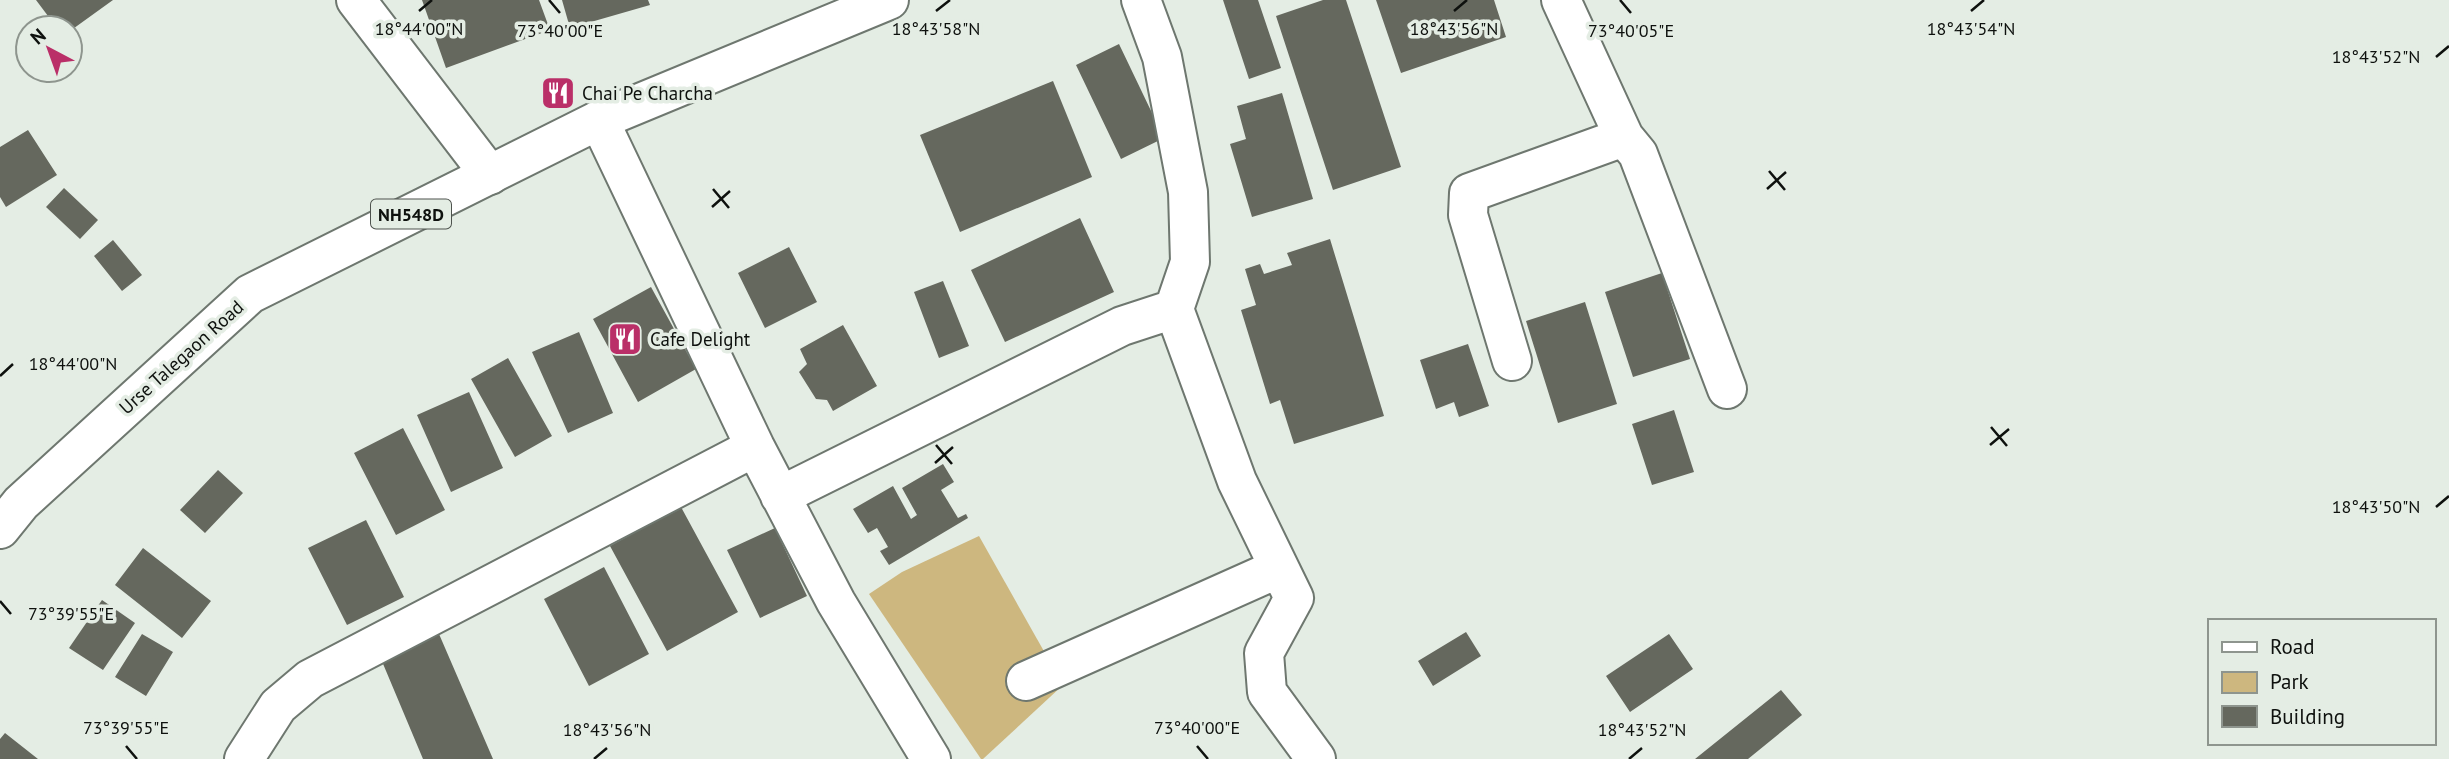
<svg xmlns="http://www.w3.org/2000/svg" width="2449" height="759" font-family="'PT Sans',sans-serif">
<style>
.green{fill:#cdb77f}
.building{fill:#65685e}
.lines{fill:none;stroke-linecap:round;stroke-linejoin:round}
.minor-casing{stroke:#6e776f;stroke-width:42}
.highway-casing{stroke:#6e776f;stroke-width:42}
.minor{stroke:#fff;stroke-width:38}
.highway{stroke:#fff;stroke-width:38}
.ticks{fill:none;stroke:#0e110e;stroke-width:2.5}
.labels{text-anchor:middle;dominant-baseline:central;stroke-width:7;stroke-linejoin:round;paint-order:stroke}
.shield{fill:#e4ede4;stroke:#4e534e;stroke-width:2}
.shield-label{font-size:18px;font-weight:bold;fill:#0e110e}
.poi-label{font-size:19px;fill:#0e110e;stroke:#e4ede4;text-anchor:start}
.street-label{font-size:19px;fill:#0e110e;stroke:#e4ede4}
.ticks-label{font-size:18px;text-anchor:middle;fill:#0e110e;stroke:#e4ede4;stroke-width:7;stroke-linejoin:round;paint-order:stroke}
</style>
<rect width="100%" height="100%" fill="#e4ede4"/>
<!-- green -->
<path class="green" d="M 979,536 L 1063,685 L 983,759 L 981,759 L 869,594 L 902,572 Z"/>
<!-- building -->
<path class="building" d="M 36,0 L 113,0 L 70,31 L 70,28 L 57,28 Z
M 422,0 L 539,0 L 550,30 L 446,68 Z
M 562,0 L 648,0 L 650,5 L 570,28 Z
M 1223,0 L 1258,0 L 1281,68 L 1249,79 Z
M 1323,0 L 1346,0 L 1401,167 L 1333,190 L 1276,16 Z
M 1376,0 L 1494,0 L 1506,37 L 1401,73 Z
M 1119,44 L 1164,138 L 1121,159 L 1076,65 Z
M 1053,81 L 1092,177 L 960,232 L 920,135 Z
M 1282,93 L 1313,199 L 1252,217 L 1230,144 L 1246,139 L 1237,106 Z
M 28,130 L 57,175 L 6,207 L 0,197 L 0,147 Z
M 64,188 L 98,220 L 80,239 L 46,207 Z
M 1080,218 L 1114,292 L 1005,342 L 971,270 Z
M 1330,239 L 1384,416 L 1294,444 L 1280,400 L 1270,404 L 1241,310 L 1256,305 L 1245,269 L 1260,264 L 1264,274 L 1292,265 L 1287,253 Z
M 113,240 L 142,275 L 122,291 L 94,256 Z
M 789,247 L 817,302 L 765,328 L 738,273 Z
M 1662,273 L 1690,359 L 1633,377 L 1605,292 Z
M 943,281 L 969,346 L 939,358 L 914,292 Z
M 651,287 L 696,369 L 638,402 L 593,319 Z
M 1585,302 L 1617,404 L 1558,423 L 1526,321 Z
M 843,325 L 877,386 L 833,411 L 827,400 L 816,399 L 799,372 L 807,364 L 800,349 Z
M 579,332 L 613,413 L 568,433 L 532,352 Z
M 1468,344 L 1489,406 L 1459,417 L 1454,402 L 1436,409 L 1420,360 Z
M 508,358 L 552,436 L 515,457 L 471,379 Z
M 469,392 L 503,468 L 451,492 L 417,415 Z
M 1674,410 L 1694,472 L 1652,485 L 1632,424 Z
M 403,428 L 445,510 L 396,535 L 354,453 Z
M 943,464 L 954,482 L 941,490 L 958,518 L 966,514 L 968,518 L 889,565 L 880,551 L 888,547 L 877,528 L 868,533 L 853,509 L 893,486 L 911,519 L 917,515 L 902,488 Z
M 218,470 L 243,493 L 205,533 L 180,510 Z
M 681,507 L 738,612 L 667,651 L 610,546 Z
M 366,520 L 404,597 L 347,625 L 308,548 Z
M 775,528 L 807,596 L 760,618 L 727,550 Z
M 143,548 L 211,601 L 182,638 L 115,585 Z
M 604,567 L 649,654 L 589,686 L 544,599 Z
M 102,600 L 135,623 L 103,670 L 69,648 Z
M 1466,632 L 1481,656 L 1433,686 L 1418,661 Z
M 142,634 L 173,652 L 146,696 L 115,677 Z
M 439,634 L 493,759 L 423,759 L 381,659 Z
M 1669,634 L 1693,669 L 1630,712 L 1606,676 Z
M 1781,690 L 1802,715 L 1748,759 L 1695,759 Z
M 5,733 L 38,759 L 0,759 L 0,739 Z"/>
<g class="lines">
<!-- minor casing -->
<g class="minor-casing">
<path id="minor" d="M 356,0 L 490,175
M 1561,0 L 1624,137 L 1638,154 L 1727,389
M 599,120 L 755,447 L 836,602 L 931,759
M 1174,309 L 1237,481 L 1294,598 L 1264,653 L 1267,692 L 1316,759
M 1512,361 L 1468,215 L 1469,193 L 1624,137
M 780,496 L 1122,326 L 1174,309 L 1190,262 L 1188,192 L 1162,57 L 1141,0
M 1026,681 L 1279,568
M 244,759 L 278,706 L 310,679 L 755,447"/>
</g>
<!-- highway casing -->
<g class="highway-casing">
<path id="highway" d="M 0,529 L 21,503 L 250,294 L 599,120 L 889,0"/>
</g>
<!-- minor -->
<use href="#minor" class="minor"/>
<!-- highway -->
<use href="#highway" class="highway"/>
</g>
<!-- ticks -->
<path class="ticks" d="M 549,0 L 560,13M 1620,0 L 1631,13M 419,11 L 432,0M 936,11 L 950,0M 1454,11 L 1467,0M 1971,11 L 1984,0M 2436,57 L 2449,46M 1769,171 L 1785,190M 713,189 L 729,208M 1767,189 L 1786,172M 712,207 L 730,191M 0,376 L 13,364M 1991,427 L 2007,446M 936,445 L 952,464M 1990,445 L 2009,429M 935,463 L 953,447M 2436,507 L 2449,496M 0,601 L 11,614M 126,746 L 137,759M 1197,746 L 1208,759M 594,759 L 607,748M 1629,759 L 1642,748"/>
<!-- icons -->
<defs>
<g id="restaurant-square" transform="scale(1.75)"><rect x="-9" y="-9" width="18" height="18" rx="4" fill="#ba2f68" stroke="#e4ede4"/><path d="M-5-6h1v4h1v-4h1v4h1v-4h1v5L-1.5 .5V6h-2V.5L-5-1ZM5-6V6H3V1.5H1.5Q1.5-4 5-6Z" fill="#fff"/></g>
</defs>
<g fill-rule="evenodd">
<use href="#restaurant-square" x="558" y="93"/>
<use href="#restaurant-square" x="625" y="339"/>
</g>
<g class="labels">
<!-- shield labels -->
<rect class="shield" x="371" y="199.5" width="80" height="29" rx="5"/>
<g class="shield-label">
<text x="411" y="214">NH548D</text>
</g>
<!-- poi labels -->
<g class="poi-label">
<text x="582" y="93">Chai Pe Charcha</text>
<text x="650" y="339">Cafe Delight</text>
</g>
<!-- street labels -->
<g class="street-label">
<text transform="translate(181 357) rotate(-42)">Urse Talegaon Road</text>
</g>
</g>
<g class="ticks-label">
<text x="419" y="35">18°44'00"N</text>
<text x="936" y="35">18°43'58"N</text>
<text x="1454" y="35">18°43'56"N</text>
<text x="1971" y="35">18°43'54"N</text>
<text x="560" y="37">73°40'00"E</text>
<text x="1631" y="37">73°40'05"E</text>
<text x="2376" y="63">18°43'52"N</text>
<text x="73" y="370">18°44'00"N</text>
<text x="2376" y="513">18°43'50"N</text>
<text x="71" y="620">73°39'55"E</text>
<text x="126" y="734">73°39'55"E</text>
<text x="1197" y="734">73°40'00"E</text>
<text x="607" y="736">18°43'56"N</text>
<text x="1642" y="736">18°43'52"N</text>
</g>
<!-- legend -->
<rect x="2208" y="619" width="228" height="126" fill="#e4ede4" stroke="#8e958e" stroke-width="2"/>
<rect x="2222" y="642" width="35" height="10" fill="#ffffff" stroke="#8e958e" stroke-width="2"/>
<text x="2270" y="654" font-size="21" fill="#0e110e">Road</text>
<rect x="2222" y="672" width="35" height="21" fill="#cdb77f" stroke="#8e958e" stroke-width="2"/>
<text x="2270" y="689" font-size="21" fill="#0e110e">Park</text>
<rect x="2222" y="706" width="35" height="21" fill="#65685e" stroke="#8e958e" stroke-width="2"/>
<text x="2270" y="724" font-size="21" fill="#0e110e">Building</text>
<!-- north arrow -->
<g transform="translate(49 49) rotate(319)"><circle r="33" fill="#e4ede4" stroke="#8e958e" stroke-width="2"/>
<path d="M0-5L12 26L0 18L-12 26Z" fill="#ba2f68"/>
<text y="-10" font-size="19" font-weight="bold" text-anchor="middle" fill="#0e110e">N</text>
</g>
</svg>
